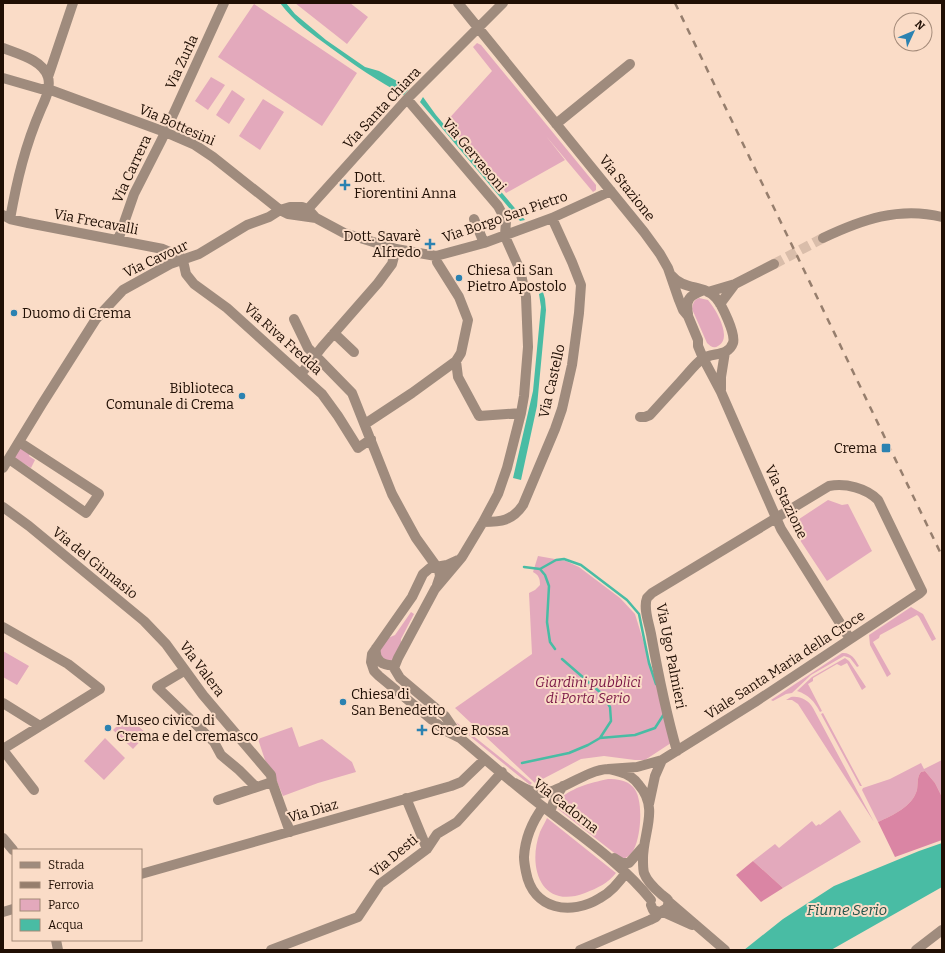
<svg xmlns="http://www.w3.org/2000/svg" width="945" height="953" font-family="Bitter,serif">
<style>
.green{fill:#e3a9bc}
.forest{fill:#da85a4}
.water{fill:#49bca4}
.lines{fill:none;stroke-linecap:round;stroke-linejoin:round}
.stream{stroke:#49bca4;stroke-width:2.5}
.minor-tunnel{stroke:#d9bdaa;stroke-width:10;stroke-dasharray:10 5;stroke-linecap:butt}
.minor{stroke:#9f8b7d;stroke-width:10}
.rail{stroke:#967e6d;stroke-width:2.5;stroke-dasharray:7 7;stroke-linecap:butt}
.poi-dot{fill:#2b82b1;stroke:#fadcc7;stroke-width:1.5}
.labels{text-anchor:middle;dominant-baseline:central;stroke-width:4;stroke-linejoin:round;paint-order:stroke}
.street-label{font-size:14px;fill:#200f04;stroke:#fadcc7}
.poi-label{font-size:14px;fill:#200f04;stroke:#fadcc7;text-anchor:start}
.park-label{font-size:14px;font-style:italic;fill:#7b1847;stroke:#fadcc7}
.water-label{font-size:15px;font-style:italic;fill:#24544a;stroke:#fadcc7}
</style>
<rect width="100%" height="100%" fill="#fadcc7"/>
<!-- green -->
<path class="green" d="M 295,3 L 350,3 L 368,17 L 347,44 Z
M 254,4 L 357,73 L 322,126 L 218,57 Z
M 477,43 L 481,45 L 596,185 L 596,190 L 593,192 L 546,136 L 565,160 L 506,193 L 489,169 L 445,123 L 492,71 L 473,47 Z
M 211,77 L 225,85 L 208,110 L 195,101 Z
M 232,90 L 245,99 L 229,124 L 216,115 Z
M 263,99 L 284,112 L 260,150 L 239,136 Z
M 699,298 L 708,300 L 711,304 C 718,313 732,339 718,346 C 714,349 710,346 707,343 L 692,309 C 693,303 694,300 699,298 Z
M 20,445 L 31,452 L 29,456 L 35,460 L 31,468 L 13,457 Z
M 828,500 L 842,505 L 848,504 L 872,551 L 827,581 L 790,525 Z
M 538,556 L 566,561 L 579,567 L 620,598 L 635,614 L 674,741 L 645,760 L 635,760 L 604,756 L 581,759 L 535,783 L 455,708 L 532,654 L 529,593 L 535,590 L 540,585 C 540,579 539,575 533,572 Z
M 911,607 L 923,614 L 936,639 L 932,641 L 919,617 L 917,615 L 880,635 L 879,638 L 873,642 L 891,674 L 887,677 L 870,645 L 869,635 Z
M 411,612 L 414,614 L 401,639 L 401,647 L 391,662 L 381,659 L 380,649 L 388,638 L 395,635 Z
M 3,651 L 29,666 L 17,685 L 3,677 Z
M 842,653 C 851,652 855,659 859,666 L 857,667 L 850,658 L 844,656 L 811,675 L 792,693 L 786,694 L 773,701 L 771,700 Z
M 845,658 L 849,661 L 866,687 L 862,690 L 847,663 L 841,666 L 837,664 L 813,678 L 813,681 L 808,684 L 822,711 L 820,712 C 814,701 809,695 797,691 L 812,677 Z
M 791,697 C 801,696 808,700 813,708 L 874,822 L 798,704 L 792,700 L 786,700 Z
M 823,713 L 862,786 L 860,786 L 821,714 Z
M 127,716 L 147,734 L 133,749 L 113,730 Z
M 456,722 L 532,783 L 530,785 L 461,729 Z
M 292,727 L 299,747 L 322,739 L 352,762 L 356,772 L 318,783 L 283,796 L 275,777 L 265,760 L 258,739 Z
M 105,738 L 125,758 L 104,780 L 84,761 Z
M 942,760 L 942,797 L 935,783 L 925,771 L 921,772 C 917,776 918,784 917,790 C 912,807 893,815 878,822 L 862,790 L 863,788 L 890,779 L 921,763 L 924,769 Z
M 608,779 C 617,779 627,780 633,787 C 644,798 641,836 634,849 C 632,854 627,858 622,859 L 558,809 L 557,802 C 569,788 590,783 608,779 Z
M 840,810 L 861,842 L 783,888 L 753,861 L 775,844 L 779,848 L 812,821 L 816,826 L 819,824 L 820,825 Z
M 547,818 L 616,873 C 608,883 598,888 585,893 C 541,910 527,867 540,832 C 542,827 545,823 547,818 Z"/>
<!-- forest -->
<path class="forest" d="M 925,771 L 935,783 L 942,797 L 942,840 L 895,857 L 878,822 C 893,815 912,807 917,790 C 918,784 917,776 921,772 Z
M 753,861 L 783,888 L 761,902 L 736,875 Z"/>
<!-- water -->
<path class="water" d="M 280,3 L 286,3 L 295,14 L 326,40 L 365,67 L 379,71 L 397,81 L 408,90 L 404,95 C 378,81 354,65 331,48 C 312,34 294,22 280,3 Z
M 423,97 L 436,115 L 525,220 L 520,221 L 420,102 Z
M 543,292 L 545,299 L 546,310 L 537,406 L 521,480 L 513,478 L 533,391 L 541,307 L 539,294 Z
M 942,843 L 942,887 L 831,950 L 744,950 L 783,919 L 834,886 L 919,851 Z"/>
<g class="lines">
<!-- stream -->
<path class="stream" d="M 524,567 L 540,569 L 545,575 L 549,586 L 547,622 L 550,642 L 555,649
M 540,569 L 556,560 L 564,559 L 581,565 L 627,600 L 639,614 L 649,663 L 656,684
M 600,738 L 635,735 L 655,728 L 664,714
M 522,763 L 569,753 L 588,745 L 600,738 L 611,721 L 610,707 L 601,693 L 562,659"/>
<!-- minor-tunnel -->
<path class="minor-tunnel" d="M 774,264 L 823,238"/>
<!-- minor -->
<path class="minor" d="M 458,3 L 644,232 L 660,254 L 668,268 L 679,300 L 683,310 L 688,316 L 698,340 L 698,346 L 703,358 L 721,392 L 781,529 L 850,639
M 3,48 C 18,54 43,60 48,77 C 51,88 45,100 41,109 C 25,146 17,180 10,219
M 48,77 L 73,3
M 3,78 L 41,89 L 48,89
M 48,89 L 165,132 L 195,145 L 213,157 L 280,210 L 288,214 L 316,218 L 344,233 L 396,249 L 436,256 L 484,243 L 552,218 L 611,191
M 407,99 L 498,206 L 506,221 L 505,235 L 507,241 L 520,270 L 526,297 L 528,347 L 524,396 L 521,413 L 507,468 L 498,494 L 483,522 L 462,557 L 435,589 L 398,658 L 394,668 L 400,678 L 445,716 L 460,738
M 556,124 L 630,64
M 308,209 L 407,99 L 503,3
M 3,215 L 10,219 L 28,223 L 163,249 L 180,256 L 184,265 L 186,274 L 194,284 L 227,308 L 322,394 L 338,416 L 358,448 L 371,439
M 474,219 L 484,243
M 823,238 C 861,220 899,206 942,217
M 118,240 L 134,194 L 162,139 L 224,3
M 708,292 L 735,284 L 774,264
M 720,304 L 735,284
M 688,314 C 685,299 690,295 704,290
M 294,319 L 308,348 L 352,393 L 392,494 L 416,538 L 439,570 L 440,576 L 437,585
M 334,333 L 354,352
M 456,361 L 458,377 L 479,416 L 521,413
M 301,374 L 322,347 L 378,283 L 392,264 L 396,249
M 721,390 L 721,377 L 725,352
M 640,417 L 645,417 L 650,415 C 660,404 671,392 681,381 C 688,374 694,365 702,359 C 712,352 728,357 733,343 C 736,334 722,305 716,298 C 704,284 684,291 671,275
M 365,424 L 412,393 L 456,361 L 461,353 L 468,320 L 459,297 L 437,262 L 436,256
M 9,459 L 86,513 L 99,494 L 19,442
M 3,468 L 42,404 L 96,319 L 123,290 L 170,264 L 199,254 L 247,225 L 269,217 L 280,210 L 290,207 L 302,207 L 308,209 L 316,218
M 3,507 L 29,526 L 144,621 L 166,644 L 203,695 L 271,775 L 272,782 L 290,832
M 483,522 C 501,522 512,521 523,505 L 555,429 L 562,409 L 572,365 L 579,313 L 581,285 L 572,262 L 552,218
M 3,627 L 68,664 L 100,689 L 3,749
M 376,648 C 374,661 383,666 395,665
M 184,671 L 157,687 L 214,742 L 221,755 L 239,770 L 256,787
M 3,703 L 40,726
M 432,720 L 379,676 L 374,671 L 371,662 L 372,654 L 412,597 L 423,574 L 430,568 L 447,565 L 458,560
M 437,724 L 446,731 L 460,738 C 490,763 519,789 550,812 C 585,839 623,865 651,900
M 3,750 L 34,790
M 608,769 L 637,767 L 662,760 L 755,702 L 920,593 L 922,591 L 921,589 L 878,500 C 866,488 846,483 829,486 L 652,593 L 647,598 C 643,608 649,623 651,634 C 658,673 666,713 677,751
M 515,783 C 522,787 528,791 537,793 C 557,796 584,770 608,769 C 612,769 616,771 620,772 C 627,774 635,779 639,785 C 660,809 642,834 643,861 C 643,865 643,869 644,873 C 647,881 654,888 661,894 C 663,896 666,897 668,900 C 669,903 668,905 667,908 L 660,912 L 653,910 L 651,905
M 406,798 L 427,849
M 218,800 L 272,782
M 649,804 L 655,776 L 662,760
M 543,807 C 532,822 525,838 524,857 C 524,862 525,867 526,872 C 533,910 571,916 600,898 C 611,892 618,883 626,873
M 550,812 L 555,798 L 563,786
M 3,838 L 13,850
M 614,858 L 622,863 L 629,863 L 643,847
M 141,874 L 451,786 L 461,782 L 485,759
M 668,901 L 725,950
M 3,912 L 13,909
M 663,912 L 692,925
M 56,940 L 58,950
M 271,950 L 358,917 L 380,884 L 427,849 L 437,834 L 457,822 L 502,772
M 580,950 L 650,920 L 656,917 L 660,912
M 916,950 L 942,930"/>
<!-- rail -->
<path class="rail" d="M 675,3 L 942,556"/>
</g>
<!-- markers -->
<g class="poi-dot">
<path d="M343 179h4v4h4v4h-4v4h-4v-4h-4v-4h4z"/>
<path d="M428 238h4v4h4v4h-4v4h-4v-4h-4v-4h4z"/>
<circle cx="459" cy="278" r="4"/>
<circle cx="14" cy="313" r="4"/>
<circle cx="242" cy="396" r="4"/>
<rect x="881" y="443" width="10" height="10" rx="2"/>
<circle cx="343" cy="702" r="4"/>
<circle cx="108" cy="728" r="4"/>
<path d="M420 724h4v4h4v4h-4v4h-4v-4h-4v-4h4z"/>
</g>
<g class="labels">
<!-- street labels -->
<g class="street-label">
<text transform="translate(182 62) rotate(-65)">Via Zurla</text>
<text transform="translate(382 108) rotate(-47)">Via Santa Chiara</text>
<text transform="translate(177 125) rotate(24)">Via Bottesini</text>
<text transform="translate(474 155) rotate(50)">Via Gervasoni</text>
<text transform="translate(132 169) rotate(-65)">Via Carrera</text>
<text transform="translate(627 188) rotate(51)">Via Stazione</text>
<text transform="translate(505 217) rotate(-19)">Via Borgo San Pietro</text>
<text transform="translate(96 222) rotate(11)">Via Frecavalli</text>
<text transform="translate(156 259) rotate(-25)">Via Cavour</text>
<text transform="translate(283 339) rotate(42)">Via Riva Fredda</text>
<text transform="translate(552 381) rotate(-77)">Via Castello</text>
<text transform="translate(786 502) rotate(64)">Via Stazione</text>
<text transform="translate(95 563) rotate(39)">Via del Ginnasio</text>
<text transform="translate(671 656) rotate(79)">Via Ugo Palmieri</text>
<text transform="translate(785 665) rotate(-33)">Viale Santa Maria della Croce</text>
<text transform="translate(202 669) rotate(53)">Via Valera</text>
<text transform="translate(566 806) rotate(38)">Via Cadorna</text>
<text transform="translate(313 811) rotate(-16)">Via Diaz</text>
<text transform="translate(394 856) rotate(-40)">Via Desti</text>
</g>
<!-- poi labels -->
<g class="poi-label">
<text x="354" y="177">Dott.<tspan x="354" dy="16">Fiorentini Anna</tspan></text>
<text x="421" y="236" text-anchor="end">Dott. Savarè<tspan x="421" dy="16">Alfredo</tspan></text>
<text x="467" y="270">Chiesa di San<tspan x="467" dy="16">Pietro Apostolo</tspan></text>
<text x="22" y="313">Duomo di Crema</text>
<text x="234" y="388" text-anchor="end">Biblioteca<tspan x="234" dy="16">Comunale di Crema</tspan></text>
<text x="877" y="448" text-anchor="end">Crema</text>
<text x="351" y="694">Chiesa di<tspan x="351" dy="16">San Benedetto</tspan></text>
<text x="116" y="720">Museo civico di<tspan x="116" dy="16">Crema e del cremasco</tspan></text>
<text x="431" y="730">Croce Rossa</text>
</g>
<!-- park labels -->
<g class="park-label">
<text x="588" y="682">Giardini pubblici<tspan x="588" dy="16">di Porta Serio</tspan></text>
</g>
<!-- water labels -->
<g class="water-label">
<text x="847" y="910">Fiume Serio</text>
</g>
</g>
<!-- border -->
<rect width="945" height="953" fill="none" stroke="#200f04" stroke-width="8"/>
<!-- legend -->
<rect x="12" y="849" width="130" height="92" fill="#fadcc7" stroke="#a38a79"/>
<rect x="20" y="862" width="20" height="6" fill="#9f8b7d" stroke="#a38a79"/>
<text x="48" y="869" font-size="12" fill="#200f04">Strada</text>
<rect x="20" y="882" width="20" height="6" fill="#967e6d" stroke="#a38a79"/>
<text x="48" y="889" font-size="12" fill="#200f04">Ferrovia</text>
<rect x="20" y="899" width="20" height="12" fill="#e3a9bc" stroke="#a38a79"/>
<text x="48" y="909" font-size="12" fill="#200f04">Parco</text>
<rect x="20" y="919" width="20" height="12" fill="#49bca4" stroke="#a38a79"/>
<text x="48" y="929" font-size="12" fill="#200f04">Acqua</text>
<!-- north arrow -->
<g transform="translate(913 32) rotate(46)"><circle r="19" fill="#fadcc7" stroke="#a38a79"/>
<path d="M0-3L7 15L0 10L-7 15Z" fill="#2b82b1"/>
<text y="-6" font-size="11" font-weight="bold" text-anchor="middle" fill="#200f04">N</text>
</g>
</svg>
